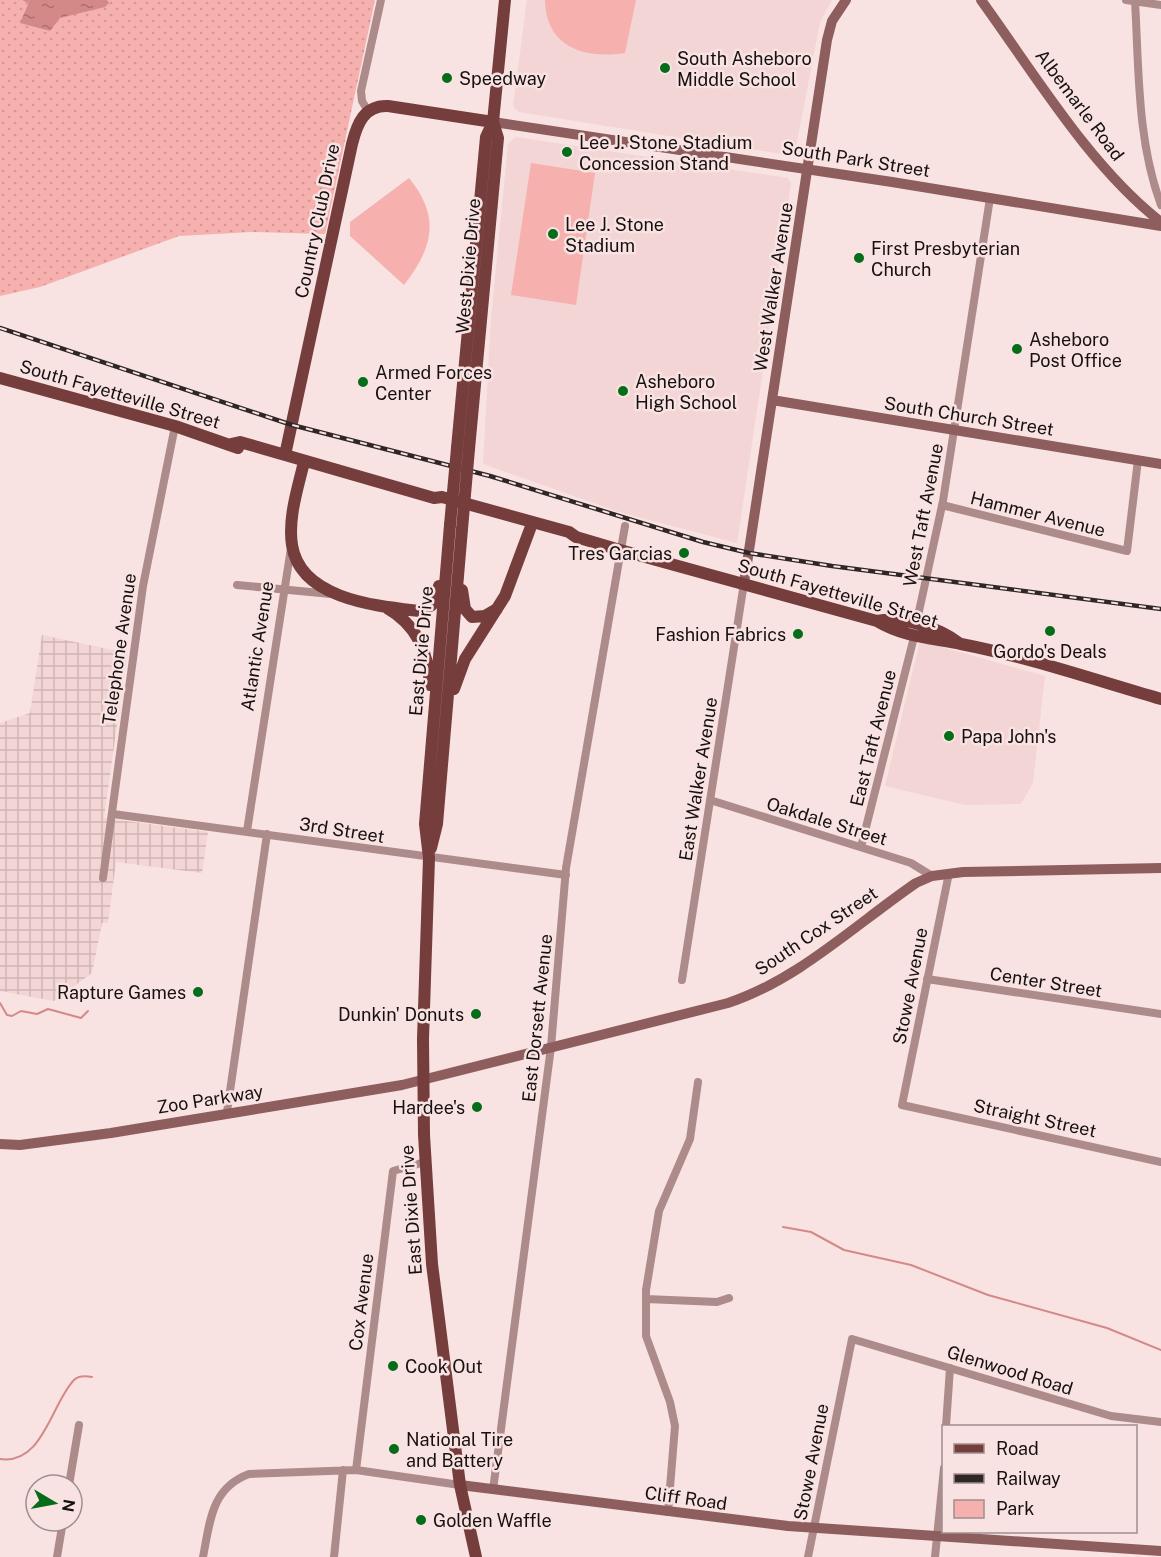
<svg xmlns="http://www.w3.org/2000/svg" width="1161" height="1557" font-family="'Public Sans',sans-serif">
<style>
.built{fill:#f2d5d4}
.industrial{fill:url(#industrial-grid)}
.green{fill:url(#green-dots)}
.pitch{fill:#f6b1af}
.water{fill:url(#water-ripples)}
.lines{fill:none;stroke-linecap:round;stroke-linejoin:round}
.stream{stroke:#d38987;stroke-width:2}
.street{stroke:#ad8b8a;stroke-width:8}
.secondary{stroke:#8d5e5d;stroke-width:10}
.primary{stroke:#753e3d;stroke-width:12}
.rail-casing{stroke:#2f2626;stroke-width:4.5}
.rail{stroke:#f8e3e2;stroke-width:2;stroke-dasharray:7;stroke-linecap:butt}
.primary-bridge{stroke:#753e3d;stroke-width:12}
.poi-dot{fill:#056c1a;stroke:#f8e3e2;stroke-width:2}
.labels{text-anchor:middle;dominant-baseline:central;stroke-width:5;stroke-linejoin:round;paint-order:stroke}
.poi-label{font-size:18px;fill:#171010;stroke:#f8e3e2;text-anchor:start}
.street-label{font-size:18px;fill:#171010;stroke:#f8e3e2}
</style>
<defs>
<pattern id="industrial-grid" width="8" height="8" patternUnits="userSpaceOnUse" patternTransform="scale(1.5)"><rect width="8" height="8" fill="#f2d5d4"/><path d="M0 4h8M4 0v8" fill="none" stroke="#cfb6b5"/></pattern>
<pattern id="green-dots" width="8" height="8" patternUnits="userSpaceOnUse" patternTransform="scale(1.5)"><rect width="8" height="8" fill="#f6b1af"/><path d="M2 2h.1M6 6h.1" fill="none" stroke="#d29796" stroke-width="1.8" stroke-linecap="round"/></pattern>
<pattern id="water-ripples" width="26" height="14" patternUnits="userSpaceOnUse" patternTransform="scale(1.5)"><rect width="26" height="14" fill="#d38987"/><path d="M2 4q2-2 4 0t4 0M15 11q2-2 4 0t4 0" fill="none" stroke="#aa6f6d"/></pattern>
</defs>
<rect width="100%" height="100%" fill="#f8e3e2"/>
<!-- built -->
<path class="built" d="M 527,0 L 832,0 L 820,22 L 795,152 L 788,155 L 519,112 L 513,106 Z
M 516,137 L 788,178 L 791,183 L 737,543 L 619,512 L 483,464 L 491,319 L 508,144 Z
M 920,641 L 1045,676 L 1033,783 L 1021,804 L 965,805 L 885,786 Z"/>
<!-- industrial -->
<path class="industrial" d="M 42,635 L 127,653 L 104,818 L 208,832 L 202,873 L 116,862 L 108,923 L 102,923 L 92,973 L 54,1001 L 0,991 L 0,723 L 30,713 Z"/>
<!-- green -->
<path class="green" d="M 0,0 L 375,0 L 325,234 L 251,232 L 179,236 L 40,287 L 0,296 Z"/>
<!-- pitch -->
<path class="pitch" d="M 545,0 L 636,0 L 625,53 C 585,59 546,48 545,0 Z
M 531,163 L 595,173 L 576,305 L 511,295 Z
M 409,178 C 441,217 433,248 404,285 L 350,236 L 350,222 Z"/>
<!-- water -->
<path class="water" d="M 30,0 L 107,0 L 109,3 L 105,7 L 60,18 L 50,31 L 20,23 Z"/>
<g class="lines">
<!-- stream -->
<path class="stream" d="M 24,0 L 31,2
M 0,1003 L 7,1015 L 12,1016 L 21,1011 L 37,1014 L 48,1009 L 81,1018 L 88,1011
M 783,1227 L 811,1232 L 844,1250 L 911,1265 L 988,1295 L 1107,1328 L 1161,1350
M 0,1459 C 43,1465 51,1404 74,1380 C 79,1375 87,1376 92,1377"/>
<!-- street -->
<path class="street" d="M 1126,0 L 1161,5
M 1135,1 C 1139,70 1137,140 1161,205
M 368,111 L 362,101 L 361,91 L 381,0
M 942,505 L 1127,551 L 1138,460
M 237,585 L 331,594
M 916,625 L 943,501 L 990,198
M 710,800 L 911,863 L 932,876
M 113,814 L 566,875
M 247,831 L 291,548
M 861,847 L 914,637
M 949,873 L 902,1105 L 1161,1162
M 103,878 L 143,586 L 175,426
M 927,979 L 1161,1014
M 682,980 L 744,583
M 227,1112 L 267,834
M 646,1299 L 717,1302 L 729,1298
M 946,1426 L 950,1368
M 356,1470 L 393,1171 L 425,1162
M 69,1485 L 79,1425
M 493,1490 L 551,1047 L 566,868 L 625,526
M 668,1512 L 675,1426 L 670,1402 L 646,1336 L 646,1290 L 659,1211 L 690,1139 L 698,1082
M 57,1557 L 63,1521
M 203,1557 C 210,1522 211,1488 249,1474 L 356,1470 L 460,1485
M 334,1557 L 343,1470
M 808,1557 L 852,1339 L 1111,1416 L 1161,1422
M 935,1557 L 944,1468"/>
<!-- secondary -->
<path class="secondary" d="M 981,0 C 1034,73 1090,167 1161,222
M 493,122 L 892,182 L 1161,226
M 772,400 L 1161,464
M 744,583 L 827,40 L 832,21 L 846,0
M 0,1144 L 20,1145 L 111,1133 L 402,1085 L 728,1003 C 798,980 856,924 916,883 L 932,876 L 963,872 L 1161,868
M 460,1485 L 788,1526 L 1161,1551"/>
<!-- primary -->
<path class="primary" d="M 0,378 L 175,426 L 238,448
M 231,444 L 240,442 L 434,498 L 442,497 L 569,532 L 576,537 L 620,550 L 877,621 C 904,637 931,638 961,644 C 1028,657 1095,680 1161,699
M 457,448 L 486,137 L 493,122 L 505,0
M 469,449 L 498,138 L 493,122
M 285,455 L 352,144 C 357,124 364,105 388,106 L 493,122
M 303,466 C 297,491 288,519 292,545 C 300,599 376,606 419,611 L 432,605 L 439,586
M 450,525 L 425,824 L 429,858 L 423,1039 L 424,1135 L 432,1264 L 460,1485 L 476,1557
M 462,590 L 465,609 L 472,617 L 485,616 L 497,609
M 387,608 C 417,625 428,652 430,685
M 877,621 C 903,616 937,627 959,643
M 454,689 L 465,659 L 505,596 L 530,529
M 431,848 L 437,824 L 462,529"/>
<!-- rail casing -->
<g class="rail-casing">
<path id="rail" d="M 0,328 L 292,425 L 490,476 L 703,542 L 749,553 L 832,566 L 1161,609"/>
</g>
<!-- rail -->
<use href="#rail" class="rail"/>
<!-- primary-bridge -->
<path class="primary-bridge" d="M 450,525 L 457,448
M 462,529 L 469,449"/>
</g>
<!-- markers -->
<g class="poi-dot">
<circle cx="665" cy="68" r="6"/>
<circle cx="447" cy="78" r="6"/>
<circle cx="567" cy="152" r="6"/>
<circle cx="553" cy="234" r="6"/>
<circle cx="859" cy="258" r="6"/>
<circle cx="1017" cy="349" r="6"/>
<circle cx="363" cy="382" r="6"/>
<circle cx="623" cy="391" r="6"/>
<circle cx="684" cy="553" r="6"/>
<circle cx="1050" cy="631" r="6"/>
<circle cx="798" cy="634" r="6"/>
<circle cx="949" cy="736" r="6"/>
<circle cx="198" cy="992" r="6"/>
<circle cx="476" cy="1014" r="6"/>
<circle cx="477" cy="1107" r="6"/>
<circle cx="393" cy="1366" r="6"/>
<circle cx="394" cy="1449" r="6"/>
<circle cx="421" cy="1520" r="6"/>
</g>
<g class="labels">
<!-- poi labels -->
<g class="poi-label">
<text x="677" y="58">South Asheboro<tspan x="677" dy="21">Middle School</tspan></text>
<text x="459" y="78">Speedway</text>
<text x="579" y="142">Lee J. Stone Stadium<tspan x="579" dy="21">Concession Stand</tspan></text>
<text x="565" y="224">Lee J. Stone<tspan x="565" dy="21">Stadium</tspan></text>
<text x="871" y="248">First Presbyterian<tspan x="871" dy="21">Church</tspan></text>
<text x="1029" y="339">Asheboro<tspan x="1029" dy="21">Post Office</tspan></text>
<text x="375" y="372">Armed Forces<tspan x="375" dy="21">Center</tspan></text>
<text x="635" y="381">Asheboro<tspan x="635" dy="21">High School</tspan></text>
<text x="672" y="553" text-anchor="end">Tres Garcias</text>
<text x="786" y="634" text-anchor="end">Fashion Fabrics</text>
<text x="1050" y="651" text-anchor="middle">Gordo's Deals</text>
<text x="961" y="736">Papa John's</text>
<text x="186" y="992" text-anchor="end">Rapture Games</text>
<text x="464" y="1014" text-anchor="end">Dunkin' Donuts</text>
<text x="465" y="1107" text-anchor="end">Hardee's</text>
<text x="405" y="1366">Cook Out</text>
<text x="406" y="1439">National Tire<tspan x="406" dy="21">and Battery</tspan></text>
<text x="433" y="1520">Golden Waffle</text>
</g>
<!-- street labels -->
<g class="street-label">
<text transform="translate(1080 105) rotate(53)">Albemarle Road</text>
<text transform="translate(856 159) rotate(9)">South Park Street</text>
<text transform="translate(317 221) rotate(-78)">Country Club Drive</text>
<text transform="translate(468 266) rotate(-85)">West Dixie Drive</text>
<text transform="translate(773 287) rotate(-81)">West Walker Avenue</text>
<text transform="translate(120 394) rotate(16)">South Fayetteville Street</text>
<text transform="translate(969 416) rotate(9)">South Church Street</text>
<text transform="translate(1038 514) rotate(14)">Hammer Avenue</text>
<text transform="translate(923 515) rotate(-79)">West Taft Avenue</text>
<text transform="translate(838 593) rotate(16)">South Fayetteville Street</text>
<text transform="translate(257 646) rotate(-81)">Atlantic Avenue</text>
<text transform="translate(119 649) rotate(-82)">Telephone Avenue</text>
<text transform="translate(421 651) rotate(-85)">East Dixie Drive</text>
<text transform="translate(873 738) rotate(-76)">East Taft Avenue</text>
<text transform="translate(698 779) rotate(-81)">East Walker Avenue</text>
<text transform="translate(827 821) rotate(17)">Oakdale Street</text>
<text transform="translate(342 830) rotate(9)">3rd Street</text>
<text transform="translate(816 931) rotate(-34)">South Cox Street</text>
<text transform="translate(1046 982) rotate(9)">Center Street</text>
<text transform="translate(910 986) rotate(-79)">Stowe Avenue</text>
<text transform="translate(537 1018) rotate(-84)">East Dorsett Avenue</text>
<text transform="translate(210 1099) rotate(-9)">Zoo Parkway</text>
<text transform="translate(1035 1118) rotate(12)">Straight Street</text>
<text transform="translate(411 1210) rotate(-94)">East Dixie Drive</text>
<text transform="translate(361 1302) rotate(-83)">Cox Avenue</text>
<text transform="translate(1010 1370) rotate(17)">Glenwood Road</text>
<text transform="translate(811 1462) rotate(-79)">Stowe Avenue</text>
<text transform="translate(686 1498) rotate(8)">Cliff Road</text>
</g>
</g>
<!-- legend -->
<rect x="942" y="1425" width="195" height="108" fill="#f8e3e2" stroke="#9e8f8e" stroke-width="1.5"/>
<rect x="954" y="1444" width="30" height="9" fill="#753e3d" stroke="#9e8f8e" stroke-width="1.5"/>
<text x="996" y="1455" font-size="18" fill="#171010">Road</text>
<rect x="954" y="1474" width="30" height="9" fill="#2f2626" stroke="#9e8f8e" stroke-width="1.5"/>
<text x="996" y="1485" font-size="18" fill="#171010">Railway</text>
<rect x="954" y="1500" width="30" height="18" fill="#f6b1af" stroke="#9e8f8e" stroke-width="1.5"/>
<text x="996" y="1515" font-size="18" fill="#171010">Park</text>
<!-- north arrow -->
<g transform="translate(54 1503) rotate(100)"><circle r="28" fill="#f8e3e2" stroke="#9e8f8e" stroke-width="1.5"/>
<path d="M0-4.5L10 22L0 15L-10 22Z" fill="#056c1a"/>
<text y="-9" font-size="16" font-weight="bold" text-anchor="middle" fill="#171010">N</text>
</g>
</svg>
